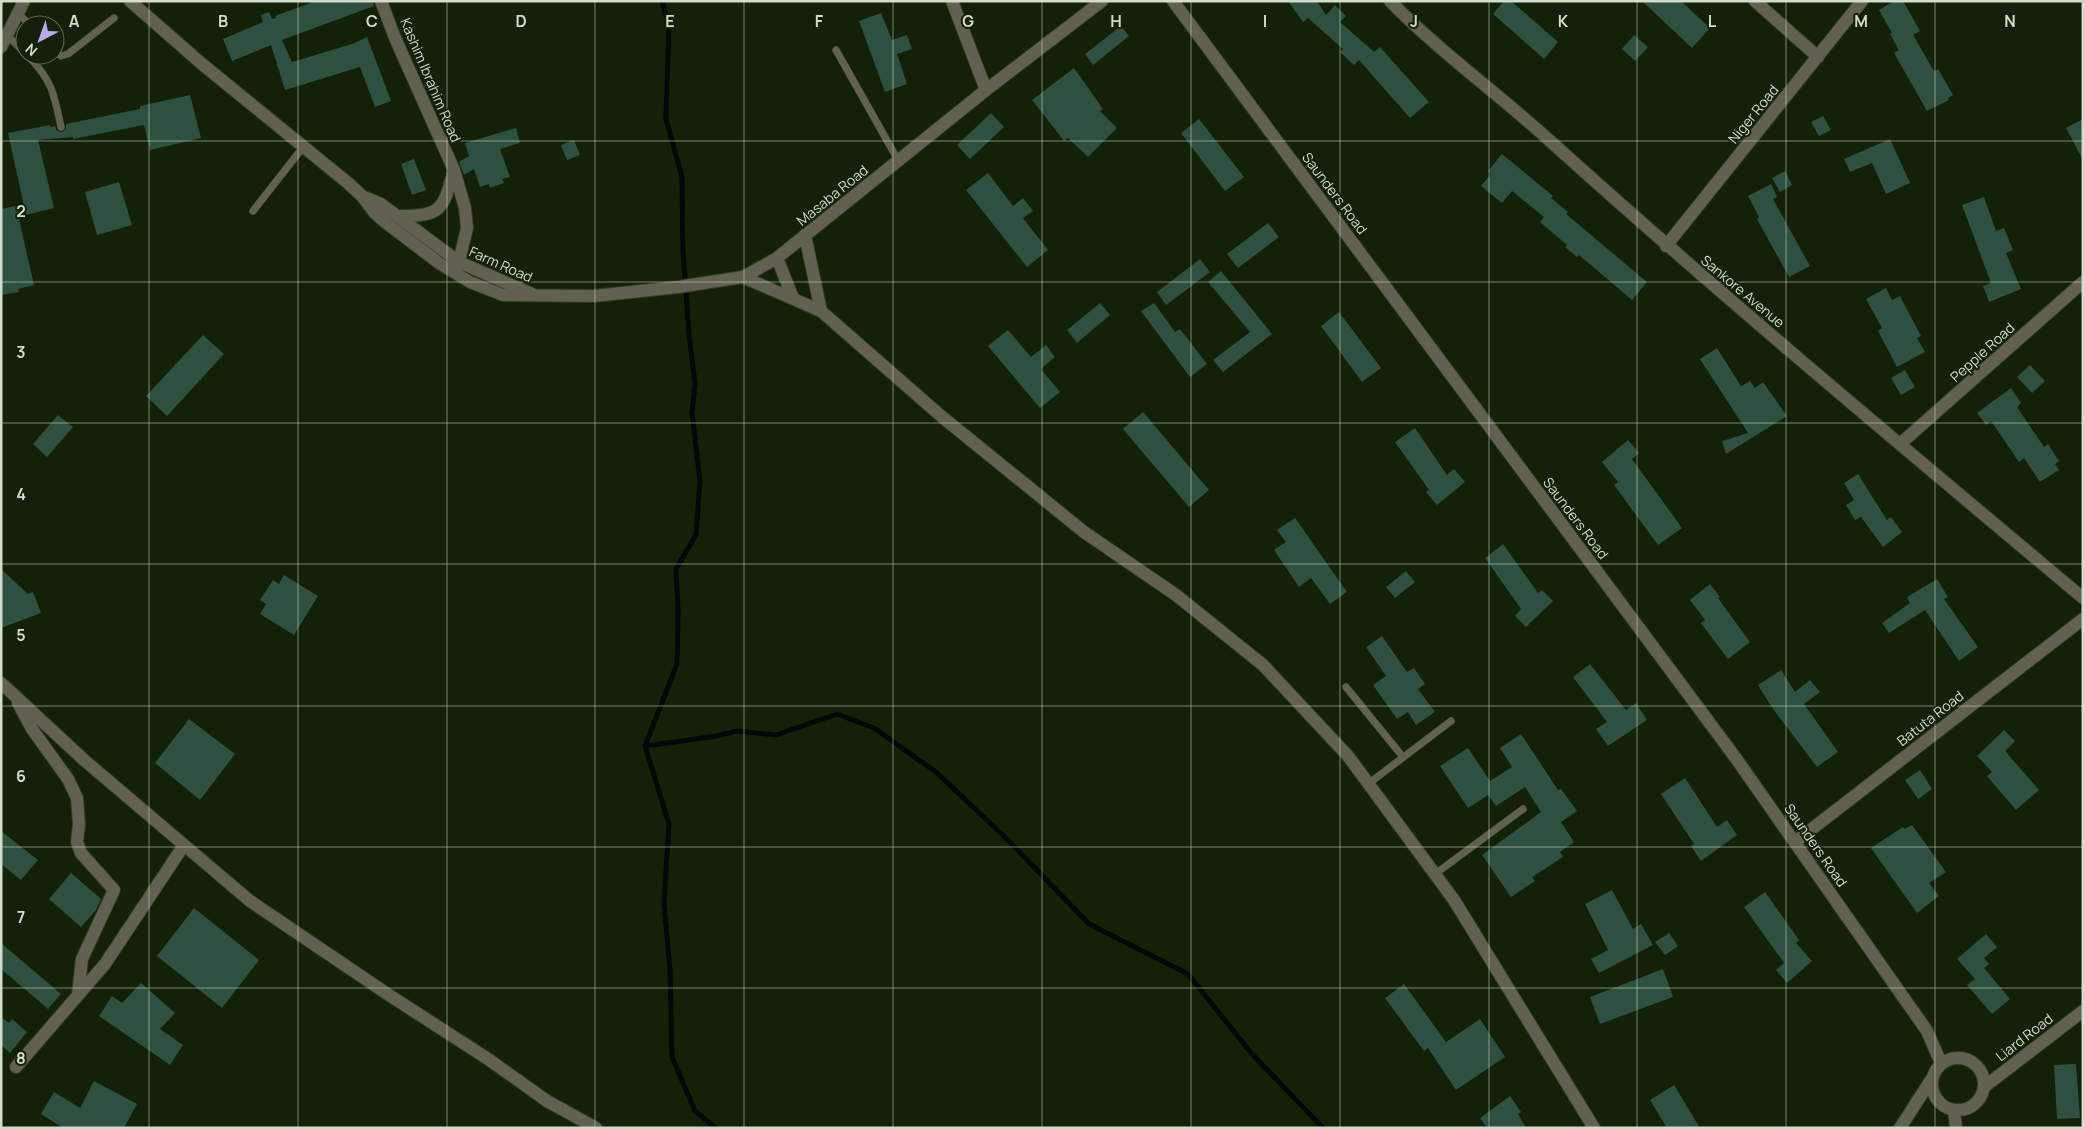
<svg xmlns="http://www.w3.org/2000/svg" width="2084" height="1129" font-family="Manrope,sans-serif">
<style>
.lines{fill:none;stroke-linecap:round;stroke-linejoin:round}
.stream{stroke:#000708;stroke-width:5}
.building{fill:#2d5041}
.service-casing{stroke:#2e3b22;stroke-width:8}
.minor-casing{stroke:#2e3b22;stroke-width:14}
.tertiary-casing{stroke:#2e3b22;stroke-width:14}
.service{stroke:#626051;stroke-width:7}
.minor{stroke:#626051;stroke-width:12}
.tertiary{stroke:#626051;stroke-width:12}
.grid{fill:none;stroke:#d2dccb;stroke-width:1;stroke-opacity:0.55}
.labels{text-anchor:middle;dominant-baseline:central;stroke-width:4;stroke-linejoin:round;paint-order:stroke}
.street-label{font-size:14px;fill:#d2dccb;stroke:#132107}
.grid-label{font-size:16px;text-anchor:middle;font-weight:bold;fill:#d2dccb;stroke:#132107;stroke-width:4;stroke-linejoin:round;paint-order:stroke}
</style>
<rect width="100%" height="100%" fill="#132107"/>
<g class="lines">
<!-- stream -->
<path class="stream" d="M 662,1 L 669,25 L 666,119 L 682,177 L 683,251 L 689,334 L 695,384 L 692,413 L 700,481 L 696,535 L 676,569 L 678,611 L 677,664 L 645,746 L 669,824 L 664,903 L 670,970 L 672,1057 L 695,1111 L 716,1128
M 645,746 L 717,736 L 737,731 L 776,735 L 837,714 L 874,728 L 936,772 L 1008,840 L 1089,924 L 1188,974 L 1252,1054 L 1323,1128"/>
</g>
<!-- building -->
<path class="building" d="M 316,1 L 373,1 L 374,6 L 282,40 L 292,62 L 352,44 L 367,37 L 391,101 L 375,107 L 360,67 L 285,90 L 271,45 L 232,61 L 223,39 L 263,22 L 261,15 L 269,12 L 272,19 L 276,18 L 275,16 Z
M 1288,1 L 1317,1 L 1326,15 L 1335,5 L 1346,16 L 1340,22 L 1374,52 L 1380,47 L 1429,102 L 1410,118 L 1359,60 L 1354,65 L 1340,52 L 1343,49 L 1308,18 L 1303,22 Z
M 1504,1 L 1511,1 L 1558,42 L 1544,59 L 1493,14 Z
M 1642,1 L 1681,1 L 1710,28 L 1692,48 Z
M 1894,1 L 1903,1 L 1920,31 L 1913,35 L 1934,71 L 1938,69 L 1953,95 L 1948,98 L 1949,100 L 1927,111 L 1894,53 L 1899,50 L 1890,34 L 1892,33 L 1879,10 Z
M 881,13 L 892,40 L 907,35 L 912,49 L 897,54 L 907,84 L 885,92 L 859,21 Z
M 1121,26 L 1129,36 L 1093,65 L 1085,54 Z
M 1634,35 L 1648,47 L 1635,61 L 1622,49 Z
M 1074,68 L 1103,109 L 1100,111 L 1117,128 L 1088,157 L 1068,138 L 1064,141 L 1032,100 Z
M 190,95 L 201,138 L 150,150 L 144,125 L 73,139 L 73,137 L 38,140 L 54,208 L 26,215 L 8,133 L 50,125 L 50,127 L 55,126 L 57,131 L 62,132 L 66,129 L 66,124 L 140,109 L 140,106 Z
M 991,113 L 1004,127 L 970,159 L 957,145 Z
M 1823,116 L 1831,130 L 1819,136 L 1811,122 Z
M 1199,119 L 1244,177 L 1225,191 L 1181,133 Z
M 2083,119 L 2083,160 L 2066,128 Z
M 516,128 L 520,143 L 500,149 L 510,177 L 502,179 L 504,183 L 490,188 L 489,184 L 480,187 L 474,169 L 464,175 L 459,162 L 469,156 L 465,143 Z
M 1890,139 L 1910,183 L 1886,194 L 1872,163 L 1850,172 L 1844,159 Z
M 574,140 L 580,155 L 567,160 L 561,145 Z
M 1502,154 L 1553,196 L 1551,198 L 1568,212 L 1566,214 L 1647,282 L 1632,300 L 1579,255 L 1577,257 L 1565,247 L 1567,245 L 1540,222 L 1544,217 L 1512,191 L 1502,203 L 1481,186 L 1491,174 L 1488,171 Z
M 414,159 L 426,190 L 412,195 L 401,164 Z
M 1785,171 L 1792,185 L 1780,192 L 1772,178 Z
M 988,173 L 1013,206 L 1023,198 L 1033,211 L 1023,218 L 1048,250 L 1027,267 L 966,190 Z
M 119,182 L 132,225 L 97,235 L 85,192 Z
M 1771,184 L 1777,197 L 1773,199 L 1810,266 L 1789,277 L 1757,219 L 1759,217 L 1748,196 Z
M 1984,197 L 1996,231 L 2004,228 L 2013,250 L 2006,253 L 2021,289 L 1989,302 L 1983,286 L 1991,283 L 1962,205 Z
M 16,206 L 34,285 L 18,289 L 19,292 L 1,295 L 1,209 Z
M 1268,223 L 1279,237 L 1238,268 L 1227,254 Z
M 1200,259 L 1210,272 L 1166,305 L 1157,292 Z
M 1221,271 L 1272,334 L 1223,372 L 1213,360 L 1250,332 L 1208,282 Z
M 1886,288 L 1892,300 L 1900,296 L 1921,336 L 1917,338 L 1925,352 L 1897,367 L 1878,331 L 1882,328 L 1866,299 Z
M 1100,303 L 1110,315 L 1077,343 L 1067,330 Z
M 1154,303 L 1175,332 L 1180,329 L 1207,364 L 1190,377 L 1141,311 Z
M 1339,312 L 1381,368 L 1362,382 L 1321,326 Z
M 1008,330 L 1031,357 L 1046,345 L 1055,357 L 1041,369 L 1060,392 L 1040,408 L 988,346 Z
M 203,335 L 224,354 L 167,416 L 146,396 Z
M 1717,348 L 1741,386 L 1750,381 L 1755,388 L 1763,382 L 1787,416 L 1726,454 L 1722,441 L 1748,433 L 1700,359 Z
M 2030,365 L 2045,381 L 2032,393 L 2017,377 Z
M 1905,370 L 1915,387 L 1901,395 L 1891,378 Z
M 2011,388 L 2021,403 L 2017,407 L 2044,447 L 2048,444 L 2059,461 L 2055,464 L 2059,470 L 2040,482 L 2024,458 L 2019,462 L 1991,421 L 1986,425 L 1977,413 Z
M 1143,412 L 1209,490 L 1189,507 L 1123,429 Z
M 58,415 L 73,427 L 47,457 L 33,444 Z
M 1415,428 L 1447,475 L 1454,469 L 1465,482 L 1437,505 L 1426,492 L 1429,490 L 1395,442 Z
M 1628,440 L 1639,453 L 1632,459 L 1682,528 L 1658,545 L 1614,485 L 1618,482 L 1602,462 Z
M 1858,474 L 1887,520 L 1891,517 L 1902,532 L 1883,547 L 1861,517 L 1855,520 L 1846,505 L 1854,500 L 1844,483 Z
M 1295,518 L 1347,592 L 1330,604 L 1311,578 L 1299,587 L 1274,550 L 1286,542 L 1277,530 Z
M 1503,544 L 1538,593 L 1542,590 L 1553,601 L 1526,627 L 1515,616 L 1521,609 L 1485,558 Z
M 1,569 L 28,594 L 33,592 L 41,613 L 1,628 Z
M 1406,571 L 1415,582 L 1395,598 L 1386,587 Z
M 284,575 L 318,596 L 294,635 L 260,614 L 266,604 L 260,600 L 273,580 L 279,584 Z
M 1937,579 L 1948,597 L 1944,599 L 1978,647 L 1959,661 L 1925,610 L 1889,633 L 1882,623 L 1910,603 L 1907,597 Z
M 1710,584 L 1720,597 L 1718,598 L 1750,642 L 1728,659 L 1701,623 L 1705,620 L 1690,600 Z
M 1382,636 L 1407,672 L 1414,668 L 1425,684 L 1418,689 L 1435,712 L 1416,725 L 1408,712 L 1397,719 L 1373,685 L 1386,676 L 1366,647 Z
M 1590,664 L 1626,710 L 1636,703 L 1647,720 L 1608,746 L 1596,729 L 1607,722 L 1573,677 Z
M 1781,670 L 1795,692 L 1810,680 L 1820,692 L 1804,704 L 1838,752 L 1817,767 L 1773,709 L 1758,685 Z
M 189,719 L 235,754 L 200,800 L 155,763 Z
M 2004,730 L 2015,741 L 2005,751 L 2039,790 L 2016,810 L 1987,776 L 1992,772 L 1977,756 Z
M 1521,734 L 1558,790 L 1561,789 L 1577,811 L 1561,822 L 1574,842 L 1560,852 L 1563,857 L 1532,877 L 1535,881 L 1511,897 L 1482,855 L 1541,812 L 1525,787 L 1496,806 L 1488,795 L 1468,808 L 1440,766 L 1468,748 L 1490,781 L 1512,767 L 1500,748 Z
M 1920,770 L 1932,789 L 1918,799 L 1905,780 Z
M 1685,778 L 1717,827 L 1727,820 L 1737,835 L 1701,861 L 1691,846 L 1694,844 L 1661,794 Z
M 1912,825 L 1946,872 L 1929,883 L 1939,896 L 1917,913 L 1871,848 L 1903,827 L 1904,829 Z
M 1,831 L 38,860 L 21,880 L 1,864 Z
M 71,873 L 101,899 L 96,910 L 81,927 L 49,899 Z
M 1612,890 L 1633,929 L 1641,924 L 1653,945 L 1599,973 L 1591,959 L 1608,950 L 1585,904 Z
M 1765,892 L 1799,940 L 1796,943 L 1812,961 L 1787,983 L 1776,970 L 1784,963 L 1744,907 Z
M 194,908 L 259,960 L 222,1008 L 157,956 Z
M 1669,933 L 1678,946 L 1665,955 L 1655,942 Z
M 1986,934 L 1997,947 L 1984,958 L 1989,964 L 1984,968 L 2010,999 L 1992,1014 L 1967,985 L 1975,979 L 1957,959 Z
M 1,943 L 61,994 L 48,1009 L 1,969 Z
M 1663,969 L 1673,997 L 1600,1024 L 1590,997 Z
M 141,983 L 175,1013 L 160,1029 L 183,1045 L 170,1065 L 99,1016 L 112,996 L 122,1003 Z
M 1404,984 L 1446,1042 L 1480,1019 L 1505,1057 L 1456,1090 L 1428,1048 L 1424,1051 L 1385,998 Z
M 1,1017 L 9,1023 L 12,1019 L 27,1032 L 10,1053 L 1,1045 Z
M 2076,1064 L 2080,1118 L 2057,1119 L 2054,1065 Z
M 94,1081 L 137,1104 L 124,1128 L 63,1128 L 41,1114 L 54,1092 L 80,1108 Z
M 1674,1085 L 1700,1128 L 1667,1128 L 1650,1100 Z
M 1510,1096 L 1521,1112 L 1518,1114 L 1526,1128 L 1487,1128 L 1480,1118 Z"/>
<g class="lines">
<!-- service casing -->
<g class="service-casing">
<path id="service" d="M 18,13 L 30,25
M 7,35 L 25,53
M 836,50 L 898,160
M 55,51 L 61,56 L 68,54 L 114,18
M 27,55 C 52,80 54,93 61,127
M 253,211 L 304,146
M 1346,687 L 1403,757
M 1368,784 L 1451,721
M 1435,874 L 1523,809"/>
</g>
<!-- minor casing -->
<g class="minor-casing">
<path id="minor" d="M 381,1 L 395,38 L 454,170 L 465,208 L 467,228 L 459,262
M 1173,1 L 1735,757 L 1927,1031 L 1941,1063
M 1755,1 L 1818,57
M 1,47 L 24,1
M 398,216 C 441,216 443,211 454,170
M 805,235 L 821,311
M 1666,246 L 1862,1
M 777,258 L 793,298
M 743,277 L 821,311 L 941,416 L 1084,532 L 1176,595 L 1263,665 L 1348,756 L 1454,900 L 1594,1128
M 1900,444 L 2083,282
M 1,683 L 84,760 L 250,901 L 389,995 L 488,1059 L 547,1101 L 596,1128
M 18,703 L 32,729 L 68,779 L 77,798 L 79,824 L 77,842 L 81,853 L 114,890 L 82,959 L 78,994
M 1795,842 L 2083,619
M1932 1084a26 26 0 1 1 52 0a26 26 0 1 1-52 0Z
M 16,1067 L 105,964 L 184,845
M 1954,1110 L 1956,1128
M 1900,1128 L 1931,1080"/>
</g>
<!-- tertiary casing -->
<g class="tertiary-casing">
<path id="tertiary" d="M 130,1 L 202,64 L 348,183 L 362,196 L 374,212 L 385,222 L 439,263 L 470,282 L 503,295 L 594,296 L 678,287 L 743,277 L 777,258 L 986,90 L 1102,1
M 952,1 L 986,90
M 1390,1 C 1439,51 1497,93 1549,140 C 1723,297 1903,447 2083,598
M 362,196 L 381,204 L 459,262 L 532,294
M 1984,1087 L 2083,1011"/>
</g>
<!-- service -->
<use href="#service" class="service"/>
<!-- minor -->
<use href="#minor" class="minor"/>
<!-- tertiary -->
<use href="#tertiary" class="tertiary"/>
</g>
<!-- grid -->
<path class="grid" d="M 149,1 L 149,1128M 298,1 L 298,1128M 447,1 L 447,1128M 595,1 L 595,1128M 744,1 L 744,1128M 893,1 L 893,1128M 1042,1 L 1042,1128M 1191,1 L 1191,1128M 1340,1 L 1340,1128M 1489,1 L 1489,1128M 1637,1 L 1637,1128M 1786,1 L 1786,1128M 1935,1 L 1935,1128M 1,141 L 2083,141M 1,282 L 2083,282M 1,423 L 2083,423M 1,564 L 2083,564M 1,706 L 2083,706M 1,847 L 2083,847M 1,988 L 2083,988"/>
<g class="labels">
<!-- street labels -->
<g class="street-label">
<text transform="translate(431 80) rotate(67)">Kashim Ibrahim Road</text>
<text transform="translate(1753 114) rotate(-51)">Niger Road</text>
<text transform="translate(1335 193) rotate(53)">Saunders Road</text>
<text transform="translate(832 195) rotate(-39)">Masaba Road</text>
<text transform="translate(501 264) rotate(24)">Farm Road</text>
<text transform="translate(1743 291) rotate(40)">Sankore Avenue</text>
<text transform="translate(1982 352) rotate(-42)">Pepple Road</text>
<text transform="translate(1576 518) rotate(53)">Saunders Road</text>
<text transform="translate(1930 718) rotate(-38)">Batuta Road</text>
<text transform="translate(1816 845) rotate(55)">Saunders Road</text>
<text transform="translate(2024 1037) rotate(-38)">Liard Road</text>
</g>
</g>
<g class="grid-label">
<text x="74" y="27">A</text>
<text x="223" y="27">B</text>
<text x="372" y="27">C</text>
<text x="521" y="27">D</text>
<text x="670" y="27">E</text>
<text x="819" y="27">F</text>
<text x="968" y="27">G</text>
<text x="1116" y="27">H</text>
<text x="1265" y="27">I</text>
<text x="1414" y="27">J</text>
<text x="1563" y="27">K</text>
<text x="1712" y="27">L</text>
<text x="1861" y="27">M</text>
<text x="2010" y="27">N</text>
<text x="21" y="217">2</text>
<text x="21" y="358">3</text>
<text x="21" y="500">4</text>
<text x="21" y="641">5</text>
<text x="21" y="782">6</text>
<text x="21" y="923">7</text>
<text x="21" y="1064">8</text>
</g>
<!-- border -->
<rect width="2084" height="1129" fill="none" stroke="#d2dccb" stroke-width="5"/>
<!-- north arrow -->
<g transform="translate(40 40) rotate(221)"><circle r="24" fill="#132107" stroke="#5f6c55"/>
<path d="M0-4L9 19L0 12L-9 19Z" fill="#bca9f5"/>
<text y="-8" font-size="14" font-weight="bold" text-anchor="middle" fill="#d2dccb">N</text>
</g>
</svg>
